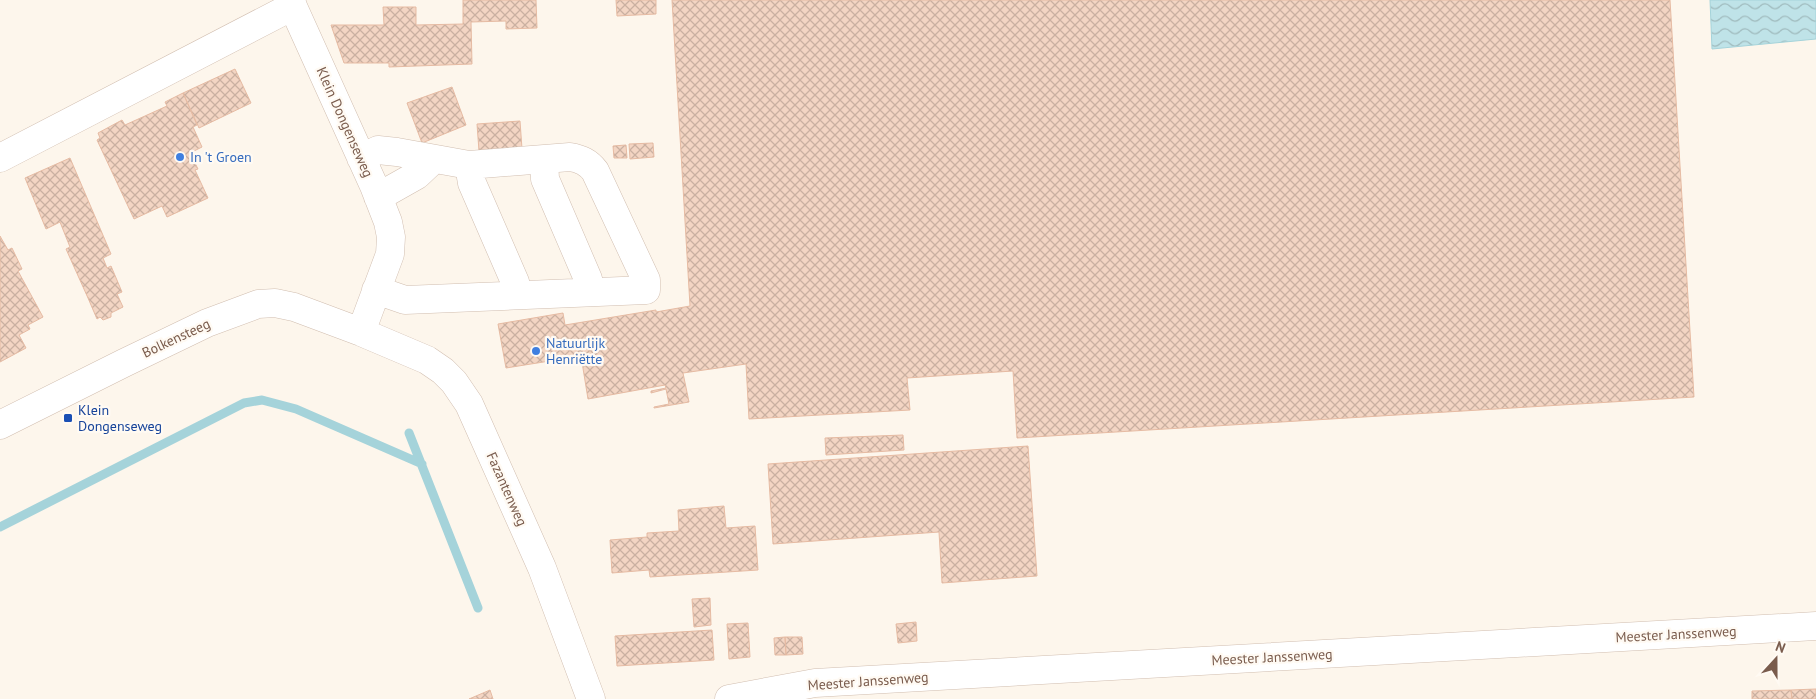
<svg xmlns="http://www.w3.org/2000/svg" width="1816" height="699" font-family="'PT Sans',sans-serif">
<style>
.water{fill:url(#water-waves);stroke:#a5d3da}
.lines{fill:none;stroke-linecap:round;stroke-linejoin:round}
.stream{stroke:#a5d3da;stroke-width:9}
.building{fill:url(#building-cross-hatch);stroke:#e6bba3}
.minor-casing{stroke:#d1beb0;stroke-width:29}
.minor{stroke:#fff;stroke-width:28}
.shop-dot{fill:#3f7fe0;stroke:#fffaf3;stroke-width:2}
.transit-dot{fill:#1a4fb4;stroke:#fffaf3;stroke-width:2}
.labels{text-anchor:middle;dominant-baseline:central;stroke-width:4.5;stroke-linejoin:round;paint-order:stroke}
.street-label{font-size:14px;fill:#7a5c4d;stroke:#fffaf3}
.shop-label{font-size:14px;fill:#366cbe;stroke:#fffaf3;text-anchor:start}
.transit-label{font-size:14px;fill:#164399;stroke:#fffaf3;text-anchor:start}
</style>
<defs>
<pattern id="water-waves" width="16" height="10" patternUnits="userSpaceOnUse" patternTransform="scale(1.25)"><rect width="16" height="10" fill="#bfe3e8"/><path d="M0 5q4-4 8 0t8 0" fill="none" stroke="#a0bbbe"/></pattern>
<pattern id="building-cross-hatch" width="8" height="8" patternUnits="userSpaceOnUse" patternTransform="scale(1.25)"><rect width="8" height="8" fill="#f3d5c3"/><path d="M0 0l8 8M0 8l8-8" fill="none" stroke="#cab0a1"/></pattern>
</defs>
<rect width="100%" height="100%" fill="#fdf6ec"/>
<!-- water -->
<path class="water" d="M 1710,0 L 1816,0 L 1816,39 L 1712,49 Z"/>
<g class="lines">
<!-- stream -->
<path class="stream" d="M 409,433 L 478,608
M 0,527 L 244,403 L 262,400 L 296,409 L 422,464"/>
</g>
<!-- building -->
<path class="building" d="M 463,0 L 536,0 L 537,28 L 506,29 L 506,21 L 471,22 L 472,64 L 389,67 L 389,63 L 344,63 L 331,25 L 384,25 L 383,7 L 416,7 L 416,25 L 463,24 Z
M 616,0 L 656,0 L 656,14 L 617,16 Z
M 672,0 L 1670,0 L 1694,397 L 1017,438 L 1013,371 L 907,378 L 910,410 L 749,419 L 746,364 L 683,373 L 689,402 L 654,408 L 654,407 L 669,404 L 666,389 L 651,393 L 651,391 L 666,388 L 665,385 L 588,399 L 581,356 L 506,368 L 498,324 L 563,313 L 565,325 L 656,310 L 656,312 L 690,306 Z
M 235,69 L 251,103 L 199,128 L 183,93 Z
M 452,87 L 466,125 L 422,143 L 407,103 Z
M 183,93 L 197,125 L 193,127 L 202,147 L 190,153 L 198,169 L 195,170 L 208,198 L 167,217 L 162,206 L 134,219 L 97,140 L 100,138 L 98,133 L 122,120 L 125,125 L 167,106 L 165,102 Z
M 520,121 L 522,149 L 479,151 L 477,124 Z
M 653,143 L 654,157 L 630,159 L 629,144 Z
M 626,145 L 627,158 L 614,158 L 613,146 Z
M 70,158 L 111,254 L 103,258 L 107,268 L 111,266 L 122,292 L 117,294 L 123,307 L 111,313 L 111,317 L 103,320 L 100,317 L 97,319 L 88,298 L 66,249 L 70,247 L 60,222 L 46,229 L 25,178 Z
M 0,236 L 8,250 L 12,248 L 22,269 L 18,271 L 43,317 L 28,325 L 30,329 L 19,335 L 26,348 L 0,362 Z
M 903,435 L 904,450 L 826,455 L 825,438 Z
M 1028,446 L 1037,576 L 942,583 L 939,532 L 773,544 L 768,464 Z
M 724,506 L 726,528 L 755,526 L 758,570 L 650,577 L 649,570 L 612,573 L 610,540 L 647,537 L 647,533 L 679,531 L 678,510 Z
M 710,598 L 711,625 L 694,627 L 692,599 Z
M 916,622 L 917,641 L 898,643 L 896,624 Z
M 748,623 L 750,657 L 729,659 L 727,624 Z
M 712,630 L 714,660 L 617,666 L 615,636 Z
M 785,637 L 786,655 L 775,655 L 774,638 Z
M 785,637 L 802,637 L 803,654 L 786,655 Z
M 1816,689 L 1816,699 L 1792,699 L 1791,690 Z
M 490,690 L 493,699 L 469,699 Z
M 1791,690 L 1792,699 L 1752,699 L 1752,691 Z"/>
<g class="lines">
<!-- minor casing -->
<g class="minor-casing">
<path id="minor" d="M 290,0 L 374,186 L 388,222 L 391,237 L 390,254 L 361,332
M 0,158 L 293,6
M 361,158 L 378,150 L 397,152 L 469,165 L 570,157 C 581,159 588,162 595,171 L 646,280 L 646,290 L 405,300 L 376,290
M 544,159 L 545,179 L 588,279 L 590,292
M 469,165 L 472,183 L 515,282 L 518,295
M 378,197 L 417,175 L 434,159
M 0,425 L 124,363 L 207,323 L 258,304 L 275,303 L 294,307 L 361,332 L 427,360 L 443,371 L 454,382 L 469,404 L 542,568 L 591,699
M 729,699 L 815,683 L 1816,626"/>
</g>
<!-- minor -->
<use href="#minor" class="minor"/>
</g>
<!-- markers -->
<g class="shop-dot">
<circle cx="180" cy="157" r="5"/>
<circle cx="536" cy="351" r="5"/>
</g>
<rect class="transit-dot" x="63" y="413" width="10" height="10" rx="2.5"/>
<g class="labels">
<!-- street labels -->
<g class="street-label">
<text transform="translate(345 122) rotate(66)">Klein Dongenseweg</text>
<text transform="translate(176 338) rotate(-25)">Bolkensteeg</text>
<text transform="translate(507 489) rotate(66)">Fazantenweg</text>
<text transform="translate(1676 634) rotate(-3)">Meester Janssenweg</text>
<text transform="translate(1272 657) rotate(-3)">Meester Janssenweg</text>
<text transform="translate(868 681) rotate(-4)">Meester Janssenweg</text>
</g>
<!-- shop labels -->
<g class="shop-label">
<text x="190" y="157">In 't Groen</text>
<text x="546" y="343">Natuurlijk<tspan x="546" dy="16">Henriëtte</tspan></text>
</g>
<!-- transit labels -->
<g class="transit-label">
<text x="78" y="410">Klein<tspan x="78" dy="16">Dongenseweg</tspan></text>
</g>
</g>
<!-- north arrow -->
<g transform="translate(1776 659) rotate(21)" stroke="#fffaf3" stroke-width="4" paint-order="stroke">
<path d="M0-4L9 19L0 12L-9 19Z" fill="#7a5c4d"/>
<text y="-8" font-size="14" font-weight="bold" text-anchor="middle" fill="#7a5c4d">N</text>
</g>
</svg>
